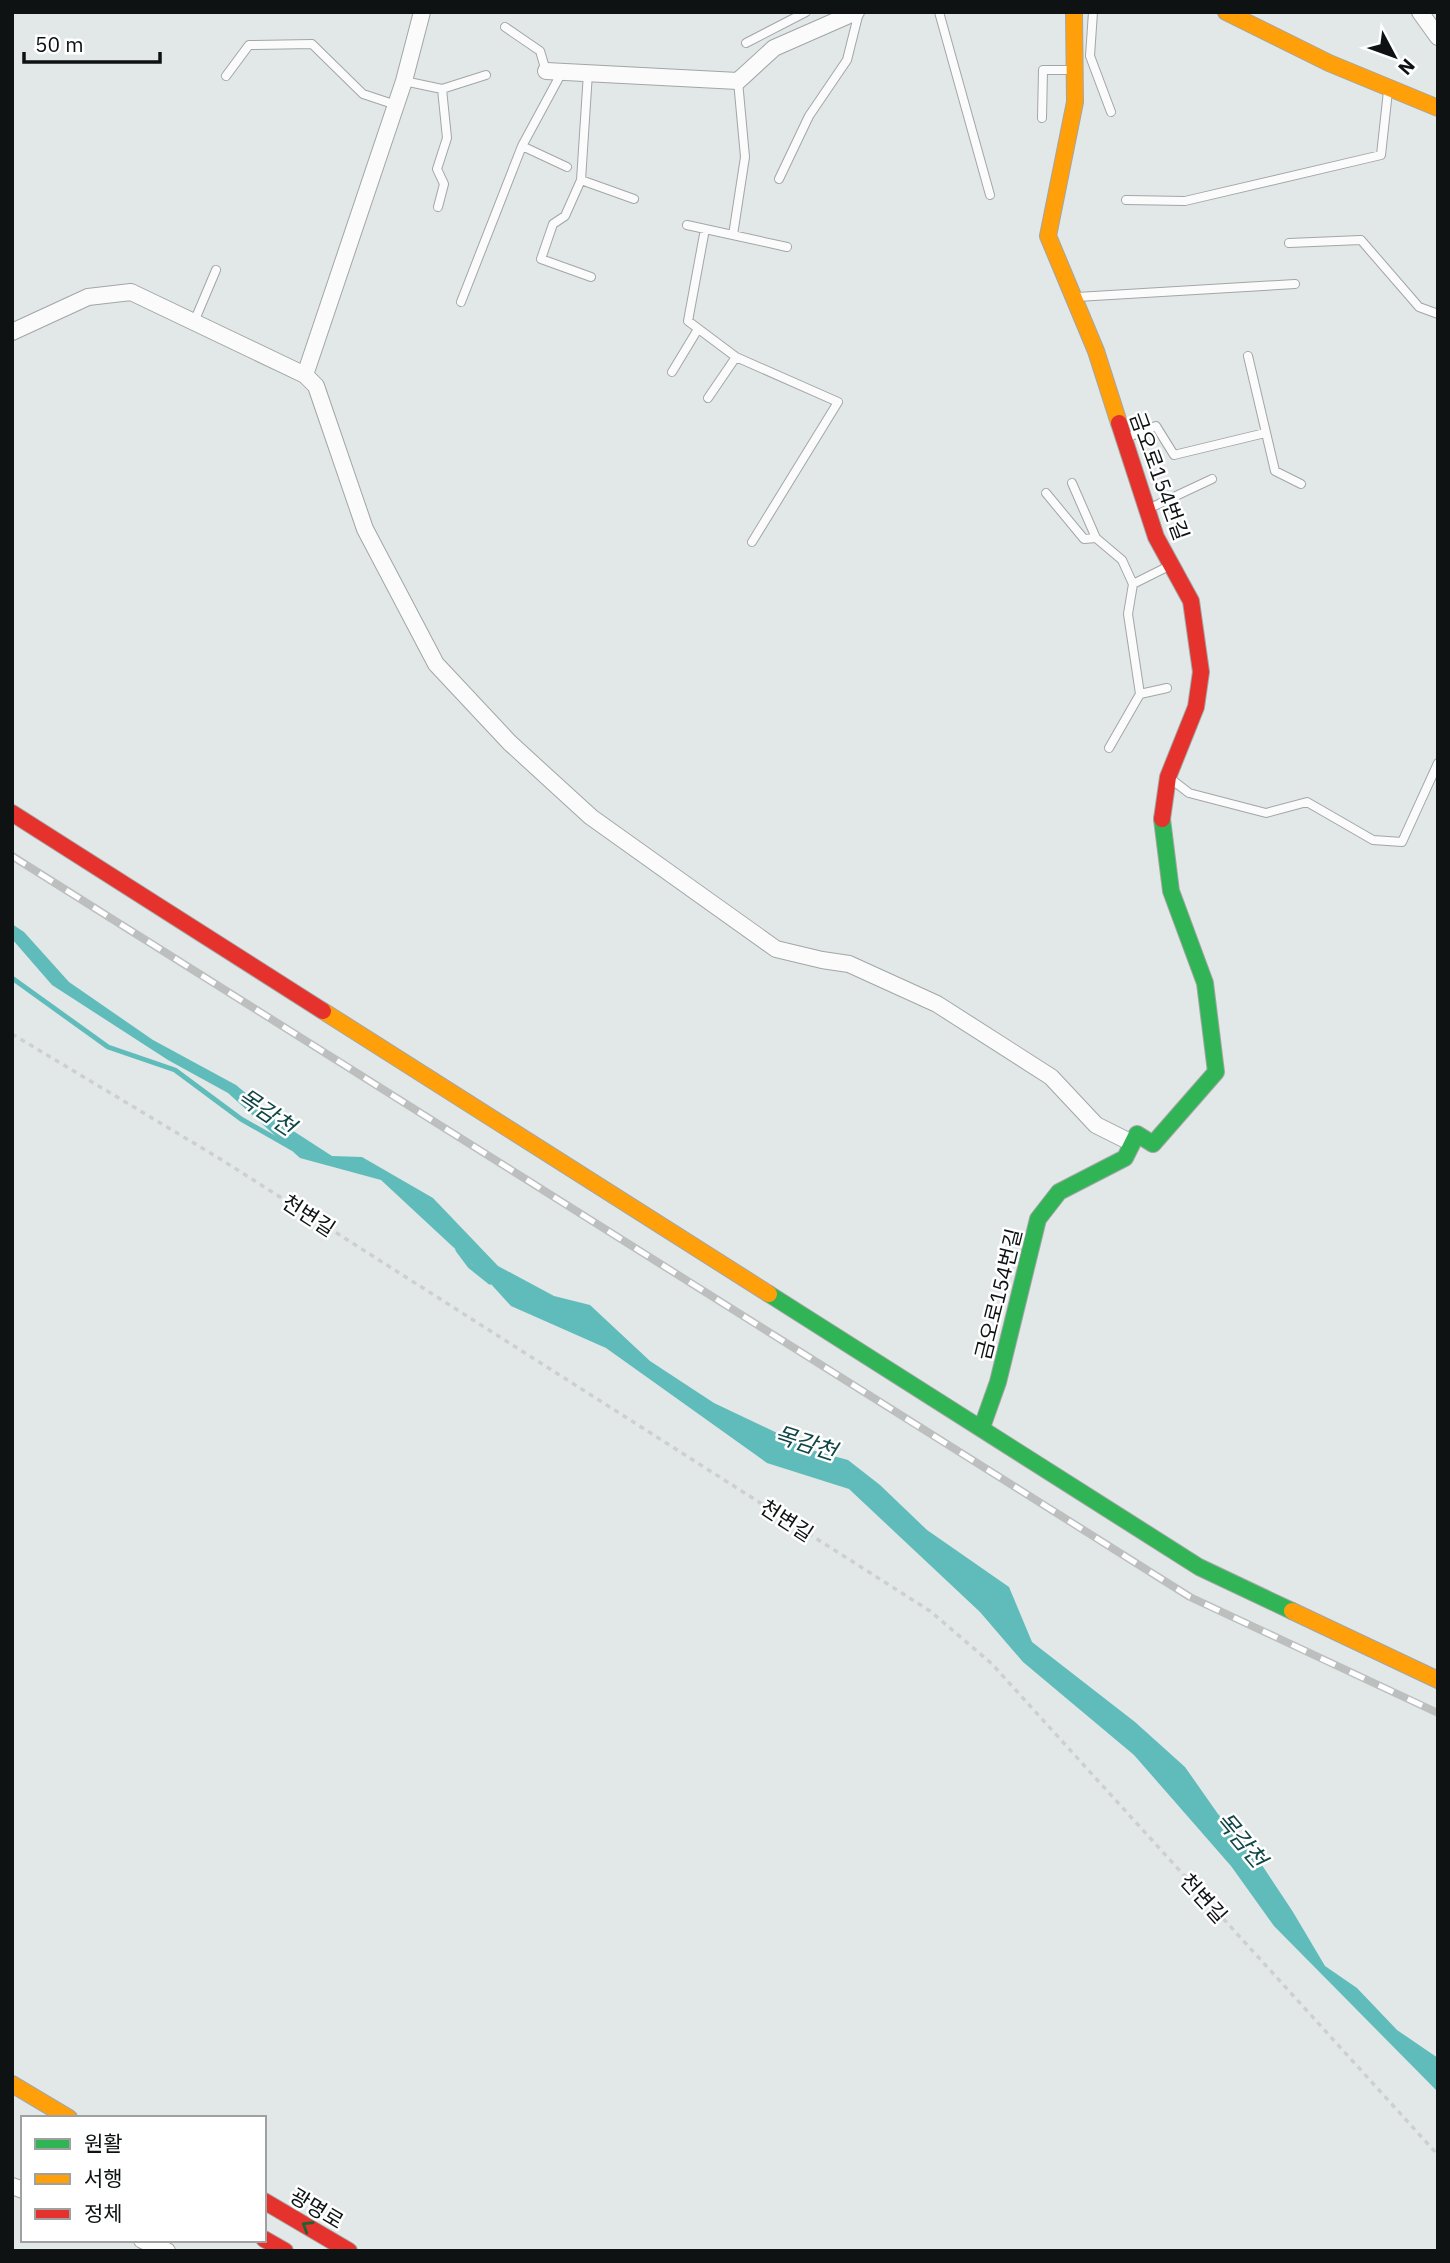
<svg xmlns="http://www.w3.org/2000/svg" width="1450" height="2263" font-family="'IBM Plex Sans','Noto Sans KR',sans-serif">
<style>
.water{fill:#60bcbb}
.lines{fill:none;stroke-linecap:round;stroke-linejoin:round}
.stream{stroke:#60bcbb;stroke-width:5}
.lane-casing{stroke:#a2a6a6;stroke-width:10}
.street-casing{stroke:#a2a6a6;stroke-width:18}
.fast-casing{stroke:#a2a6a6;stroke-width:18}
.slow-casing{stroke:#a2a6a6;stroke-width:18}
.jam-casing{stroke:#a2a6a6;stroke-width:18}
.path{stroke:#ced0cf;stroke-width:3.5;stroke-dasharray:5 5;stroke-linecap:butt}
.lane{stroke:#fbfbfb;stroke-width:8}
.street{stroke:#fbfbfb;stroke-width:16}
.fast{stroke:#30b455;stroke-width:16}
.slow{stroke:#ff9f0a;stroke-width:16}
.jam{stroke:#e5322d;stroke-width:16}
.rail-casing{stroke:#bdbfbf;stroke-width:8}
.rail{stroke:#fff;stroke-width:5;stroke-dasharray:16;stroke-linecap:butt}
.oneway{stroke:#1f6334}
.labels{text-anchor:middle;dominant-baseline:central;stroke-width:5;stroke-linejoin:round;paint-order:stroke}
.street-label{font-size:21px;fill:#0e1212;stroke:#fff}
.water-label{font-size:23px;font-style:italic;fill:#114646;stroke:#fff}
</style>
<rect width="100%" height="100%" fill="#e2e7e7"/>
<!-- water -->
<path class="water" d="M 12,924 L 24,932 L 69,982 L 153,1040 L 236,1085 L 284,1125 L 332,1156 L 362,1157 L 433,1198 L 498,1266 L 554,1296 L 590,1305 L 650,1361 L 714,1403 L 815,1451 L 848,1460 L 880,1485 L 927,1530 L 1009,1587 L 1032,1642 L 1135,1722 L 1185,1767 L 1218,1814 L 1250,1847 L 1293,1912 L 1325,1966 L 1357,1988 L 1397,2030 L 1438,2058 L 1438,2092 L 1274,1926 L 1231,1866 L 1134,1755 L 1023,1662 L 980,1612 L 849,1489 L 767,1463 L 606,1348 L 511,1306 L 480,1272 L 381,1180 L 300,1158 L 228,1093 L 168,1060 L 52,985 L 12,939 Z"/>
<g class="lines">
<!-- stream -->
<path class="stream" d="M 12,978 L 108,1047 L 175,1070 L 241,1119 L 292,1148
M 458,1250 L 470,1266 L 490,1282"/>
<!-- lane casing -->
<g class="lane-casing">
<path id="lane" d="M 939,12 L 990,195
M 1093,12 L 1090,56 L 1111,112
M 505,27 L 540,51 L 546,71
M 746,43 L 806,12
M 562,72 L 522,146 L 567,167
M 588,73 L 581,180 L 634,199
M 226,76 L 249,45 L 312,44 L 363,94 L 396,105
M 404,81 L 442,89 L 486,75
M 1042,118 L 1043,70 L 1072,70
M 779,179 L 809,116 L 847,60 L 859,12
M 581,180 L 565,216 L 553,224 L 541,259 L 591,277
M 1126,200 L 1185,201 L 1381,155 L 1388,91
M 438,207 L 444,184 L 437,169 L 447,138 L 442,89
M 687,225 L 787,247
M 705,229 L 688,321 L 736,357 L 838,402 L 752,542
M 733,235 L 745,157 L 738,81
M 1289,243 L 1361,240 L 1419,307 L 1438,314
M 1077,297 L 1295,284
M 461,302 L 522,146
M 194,322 L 216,270
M 1248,356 L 1275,471 L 1301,484
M 672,372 L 698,329
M 708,398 L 736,357
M 1126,438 L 1156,426 L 1174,455 L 1265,433
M 1072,483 L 1096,538 L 1122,560 L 1133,584 L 1169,566
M 1046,493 L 1084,539 L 1096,538
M 1150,508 L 1212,479
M 1140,694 L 1167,688
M 1109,748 L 1140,694 L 1128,614 L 1133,584
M 1171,779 L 1189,793 L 1266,813 L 1307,802 L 1373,840 L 1402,842 L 1438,763"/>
</g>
<!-- street casing -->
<g class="street-casing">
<path id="street" d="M 1420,12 L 1438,37
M 546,71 L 738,81 L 774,48 L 856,12
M 12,332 L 88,297 L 131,292 L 305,375 L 316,386 L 365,529 L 436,664 L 510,743 L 591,817 L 776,949 L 822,960 L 849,964 L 937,1004 L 1051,1077 L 1096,1125 L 1132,1143
M 305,375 L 404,81 L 422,12
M 12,2186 L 23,2190
M 142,2240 L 167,2251"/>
</g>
<!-- fast casing -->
<g class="fast-casing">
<path id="fast" d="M 769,1294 L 1199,1567 L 1292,1611
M 982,1427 L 998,1382 L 1038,1219 L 1059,1192 L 1125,1158 L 1137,1134 L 1153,1144 L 1216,1072 L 1205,983 L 1171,891 L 1162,819"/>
</g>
<!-- slow casing -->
<g class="slow-casing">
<path id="slow" d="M 1074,12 L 1075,102 L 1048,236 L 1096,351 L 1119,423
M 1226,12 L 1329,63 L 1438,108
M 323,1011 L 769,1294
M 1292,1611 L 1438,1680
M 12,2084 L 69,2118"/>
</g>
<!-- jam casing -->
<g class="jam-casing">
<path id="jam" d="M 1119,423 L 1156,537 L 1191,601 L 1201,672 L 1196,707 L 1168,777 L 1162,819
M 12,813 L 323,1011
M 264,2201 L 349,2251
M 264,2239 L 285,2251"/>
</g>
<!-- path -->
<path class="path" d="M 12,1034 L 222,1160 L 930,1611 L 992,1664 L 1438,2155"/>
<!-- lane -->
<use href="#lane" class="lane"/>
<!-- street -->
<use href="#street" class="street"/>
<!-- fast -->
<use href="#fast" class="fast"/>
<!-- slow -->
<use href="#slow" class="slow"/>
<!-- jam -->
<use href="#jam" class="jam"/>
<!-- rail casing -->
<g class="rail-casing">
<path id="rail" d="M 12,856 L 1190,1597 L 1438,1713"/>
</g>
<!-- rail -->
<use href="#rail" class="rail"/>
</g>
<!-- one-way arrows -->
<defs><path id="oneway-chevron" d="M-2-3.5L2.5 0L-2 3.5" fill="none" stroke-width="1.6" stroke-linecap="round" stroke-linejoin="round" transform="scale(1.75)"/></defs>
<use class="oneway" href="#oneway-chevron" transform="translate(307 2226) rotate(-149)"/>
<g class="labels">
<!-- street labels -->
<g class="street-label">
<text transform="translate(1160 476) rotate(70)">금오로154번길</text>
<text transform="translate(309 1215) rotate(33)">천변길</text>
<text transform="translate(998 1294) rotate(-76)">금오로154번길</text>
<text transform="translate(787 1520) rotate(33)">천변길</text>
<text transform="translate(1204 1898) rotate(48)">천변길</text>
<text transform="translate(317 2208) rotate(31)">광명로</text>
</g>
<!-- water labels -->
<g class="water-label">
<text transform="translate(267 1111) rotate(34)">목감천</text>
<text transform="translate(806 1442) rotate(18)">목감천</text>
<text transform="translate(1242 1839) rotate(50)">목감천</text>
</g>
</g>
<!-- border -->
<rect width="1450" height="2263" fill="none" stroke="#0e1212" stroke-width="28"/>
<!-- legend -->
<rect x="21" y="2116" width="245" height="126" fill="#ffffff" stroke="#9fa0a0" stroke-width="2"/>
<rect x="35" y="2139" width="35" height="10" fill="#30b455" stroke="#9fa0a0" stroke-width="2"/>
<text x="84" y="2151" font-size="21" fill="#0e1212">원활</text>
<rect x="35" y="2174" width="35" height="10" fill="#ff9f0a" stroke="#9fa0a0" stroke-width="2"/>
<text x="84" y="2186" font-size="21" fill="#0e1212">서행</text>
<rect x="35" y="2209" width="35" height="10" fill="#e5322d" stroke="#9fa0a0" stroke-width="2"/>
<text x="84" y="2221" font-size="21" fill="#0e1212">정체</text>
<!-- north arrow -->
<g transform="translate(1394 56) rotate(131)" stroke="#ffffff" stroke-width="5" paint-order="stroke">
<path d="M0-5L12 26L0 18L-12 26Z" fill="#0e1212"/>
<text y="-10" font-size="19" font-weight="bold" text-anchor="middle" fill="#0e1212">N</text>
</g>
<!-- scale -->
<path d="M24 52v10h136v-10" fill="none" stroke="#0e1212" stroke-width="3.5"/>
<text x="35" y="52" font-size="21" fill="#0e1212" stroke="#ffffff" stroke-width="5" paint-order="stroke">50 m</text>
</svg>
